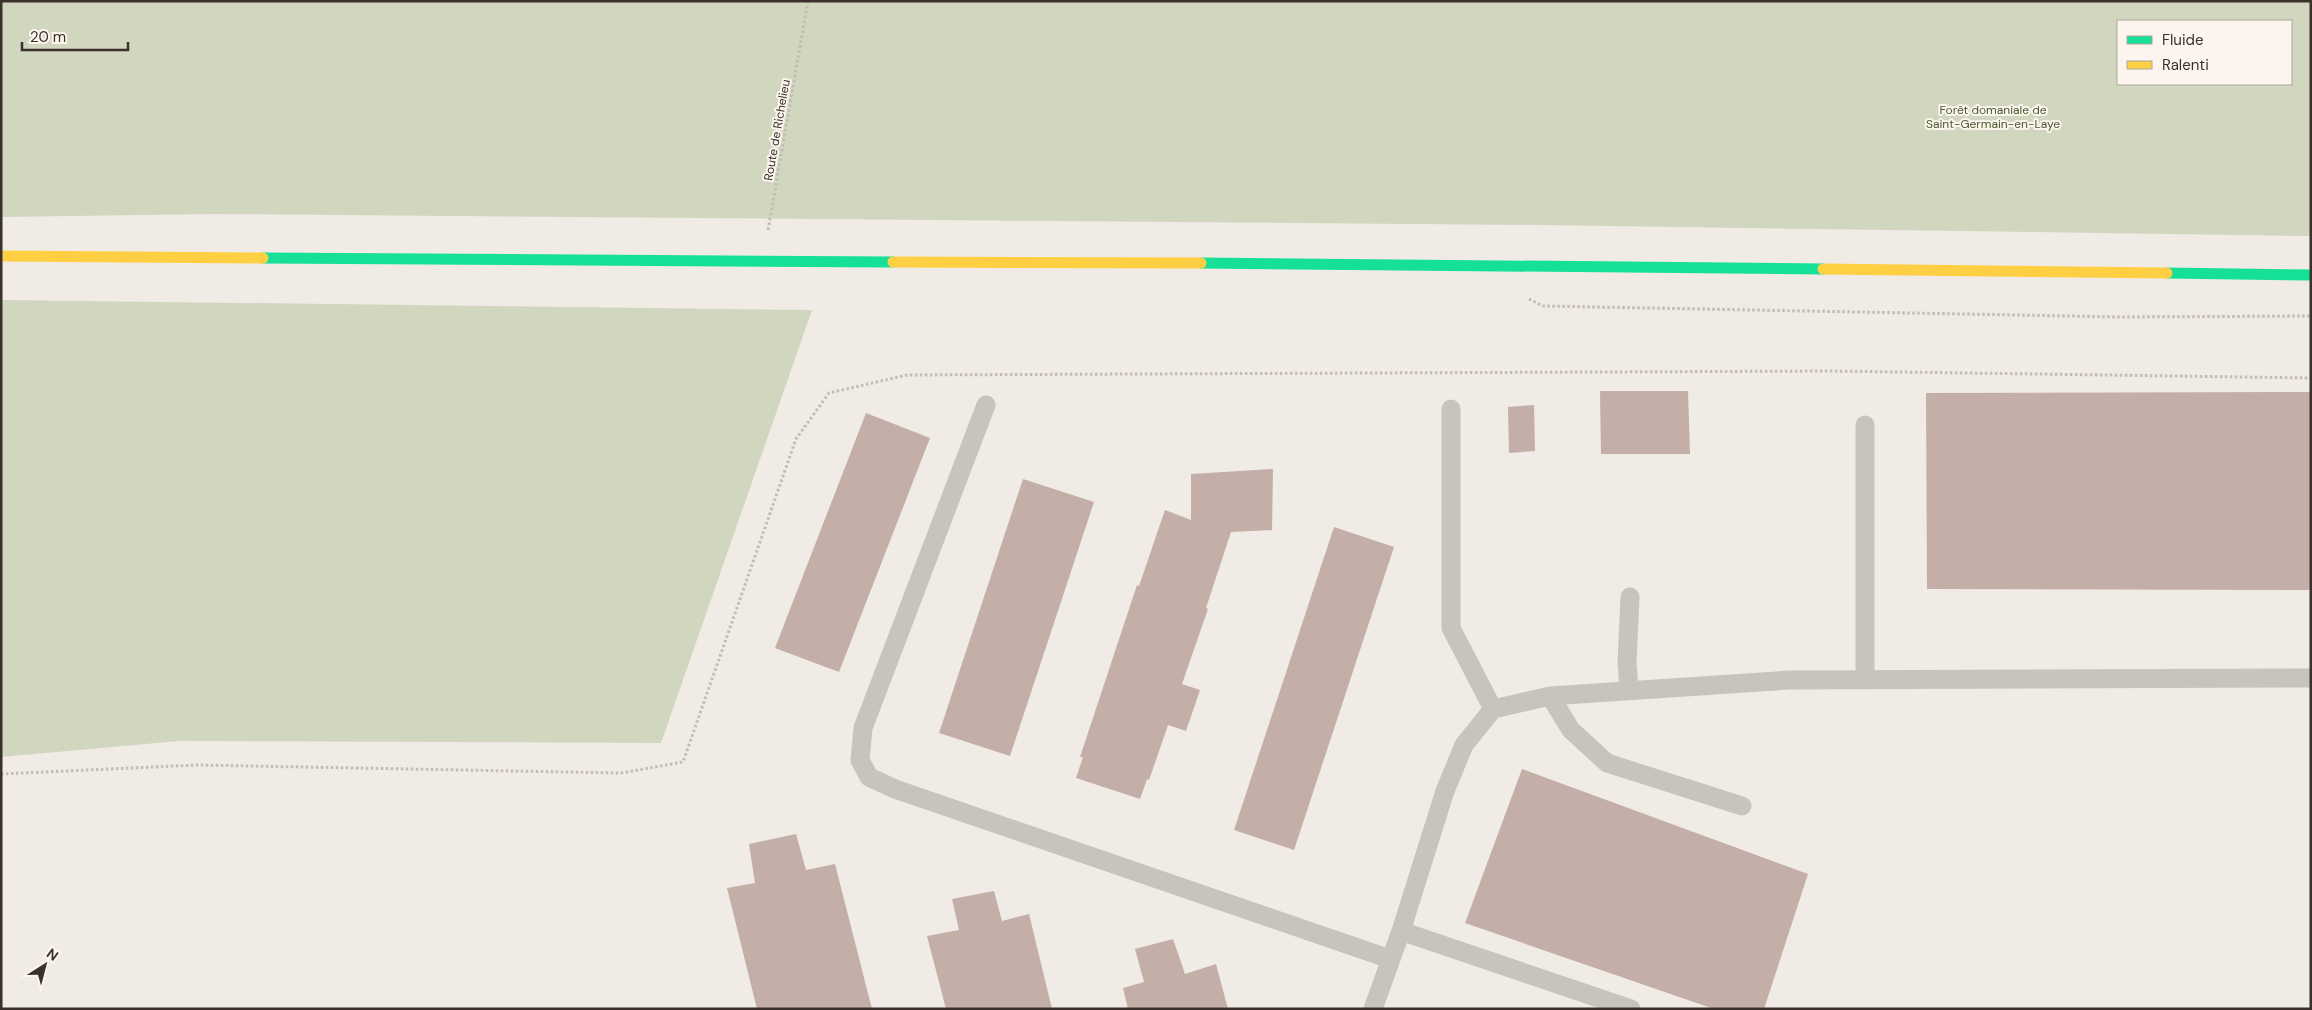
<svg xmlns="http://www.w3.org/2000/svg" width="2312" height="1010" font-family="'DM Sans',sans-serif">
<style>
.green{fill:#d1d6bf;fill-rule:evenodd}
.building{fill:#c3afa7}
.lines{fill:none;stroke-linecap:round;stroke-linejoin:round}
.path{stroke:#c2bbb6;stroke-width:3;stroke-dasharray:2.5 2.5;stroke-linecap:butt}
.lane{stroke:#c9c3be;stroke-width:19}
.fast{stroke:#16e098;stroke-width:11}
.slow{stroke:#ffcf43;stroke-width:11}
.labels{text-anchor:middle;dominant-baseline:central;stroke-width:4;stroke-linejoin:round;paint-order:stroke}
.park-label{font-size:12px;fill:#4a5a2e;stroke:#fbf5ee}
.street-label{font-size:12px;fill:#3b302b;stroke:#fbf5ee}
</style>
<rect width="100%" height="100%" fill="#f0ebe5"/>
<!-- green -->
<path class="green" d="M 1,1 L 2311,1 L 2311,236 L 1541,225 L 213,214 L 1,217 ZM 2118,21 L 2291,21 L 2291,84 L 2118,84 Z
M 1,300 L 812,310 L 661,743 L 179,741 L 1,757 Z"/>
<!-- building -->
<path class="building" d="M 1600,391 L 1688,391 L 1690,454 L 1601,454 Z
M 2311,392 L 2311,590 L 1927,589 L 1926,393 Z
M 1534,405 L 1535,451 L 1509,453 L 1508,407 Z
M 866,413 L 930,438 L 839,672 L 775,648 Z
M 1273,469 L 1272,530 L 1231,532 L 1206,608 L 1208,609 L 1182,684 L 1200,690 L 1186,731 L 1168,725 L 1149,780 L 1147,779 L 1140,799 L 1076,778 L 1083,757 L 1080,757 L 1137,585 L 1139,586 L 1165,510 L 1191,520 L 1191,474 Z
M 1023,479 L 1094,502 L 1010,756 L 939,733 Z
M 1334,527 L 1394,547 L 1294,850 L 1234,830 Z
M 1522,769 L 1808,874 L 1764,1009 L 1714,1009 L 1465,923 Z
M 796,834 L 806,870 L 835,864 L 872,1009 L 757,1009 L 727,888 L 755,883 L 749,844 Z
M 994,891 L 1002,921 L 1029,914 L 1052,1009 L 946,1009 L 927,936 L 959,930 L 952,899 Z
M 1173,939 L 1185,974 L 1216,964 L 1228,1009 L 1128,1009 L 1123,988 L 1144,982 L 1135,949 Z"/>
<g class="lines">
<!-- path -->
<path class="path" d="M 768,230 L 808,1
M 1529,299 L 1543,306 L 2121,317 L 2311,316
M 1,774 L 197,765 L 621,773 L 683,762 L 796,439 L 829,393 L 907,375 L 1831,371 L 2311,378"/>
<!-- lane -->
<path class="lane" d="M 986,405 L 863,728 L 860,760 L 869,777 L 895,789 L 1390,959
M 1451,409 L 1451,628 L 1493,709
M 1865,425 L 1865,680
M 1629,690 L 1627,663 L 1630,597
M 1550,696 L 1571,730 L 1607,763 L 1742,806
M 1401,931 L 1631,1009
M 1373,1009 L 1401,931 L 1445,791 L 1464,745 L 1493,709 L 1550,696 L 1790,680 L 2311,678"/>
<!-- fast -->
<path class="fast" d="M 263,258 L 893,262
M 1201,263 L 1823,269
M 2167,273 L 2311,275"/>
<!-- slow -->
<path class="slow" d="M 1,256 L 263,258
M 893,262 L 1201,263
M 1823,269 L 2167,273"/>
</g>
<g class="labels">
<!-- park labels -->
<g class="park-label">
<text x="1993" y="110">Forêt domaniale de<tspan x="1993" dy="14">Saint-Germain-en-Laye</tspan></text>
</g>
<!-- street labels -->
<g class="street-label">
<text transform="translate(777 130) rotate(-80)">Route de Richelieu</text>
</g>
</g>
<!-- border -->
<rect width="2312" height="1010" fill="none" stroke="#3b302b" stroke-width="5"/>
<!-- legend -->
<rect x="2117" y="20" width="175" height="65" fill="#fbf5ee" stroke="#aea6a0"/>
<rect x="2127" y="36" width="25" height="8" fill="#16e098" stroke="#aea6a0"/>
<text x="2162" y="45" font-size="15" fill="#3b302b">Fluide</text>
<rect x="2127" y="61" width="25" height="8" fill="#ffcf43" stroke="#aea6a0"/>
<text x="2162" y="70" font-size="15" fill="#3b302b">Ralenti</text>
<!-- north arrow -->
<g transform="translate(45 965) rotate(36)" stroke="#fbf5ee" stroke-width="4" paint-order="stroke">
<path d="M0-4L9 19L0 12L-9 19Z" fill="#3b302b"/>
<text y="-8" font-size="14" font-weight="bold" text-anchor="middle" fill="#3b302b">N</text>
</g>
<!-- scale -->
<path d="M22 42v8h106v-8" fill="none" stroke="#3b302b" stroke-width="2.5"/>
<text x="30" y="42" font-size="15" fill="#3b302b" stroke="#fbf5ee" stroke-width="4" paint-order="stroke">20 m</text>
</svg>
